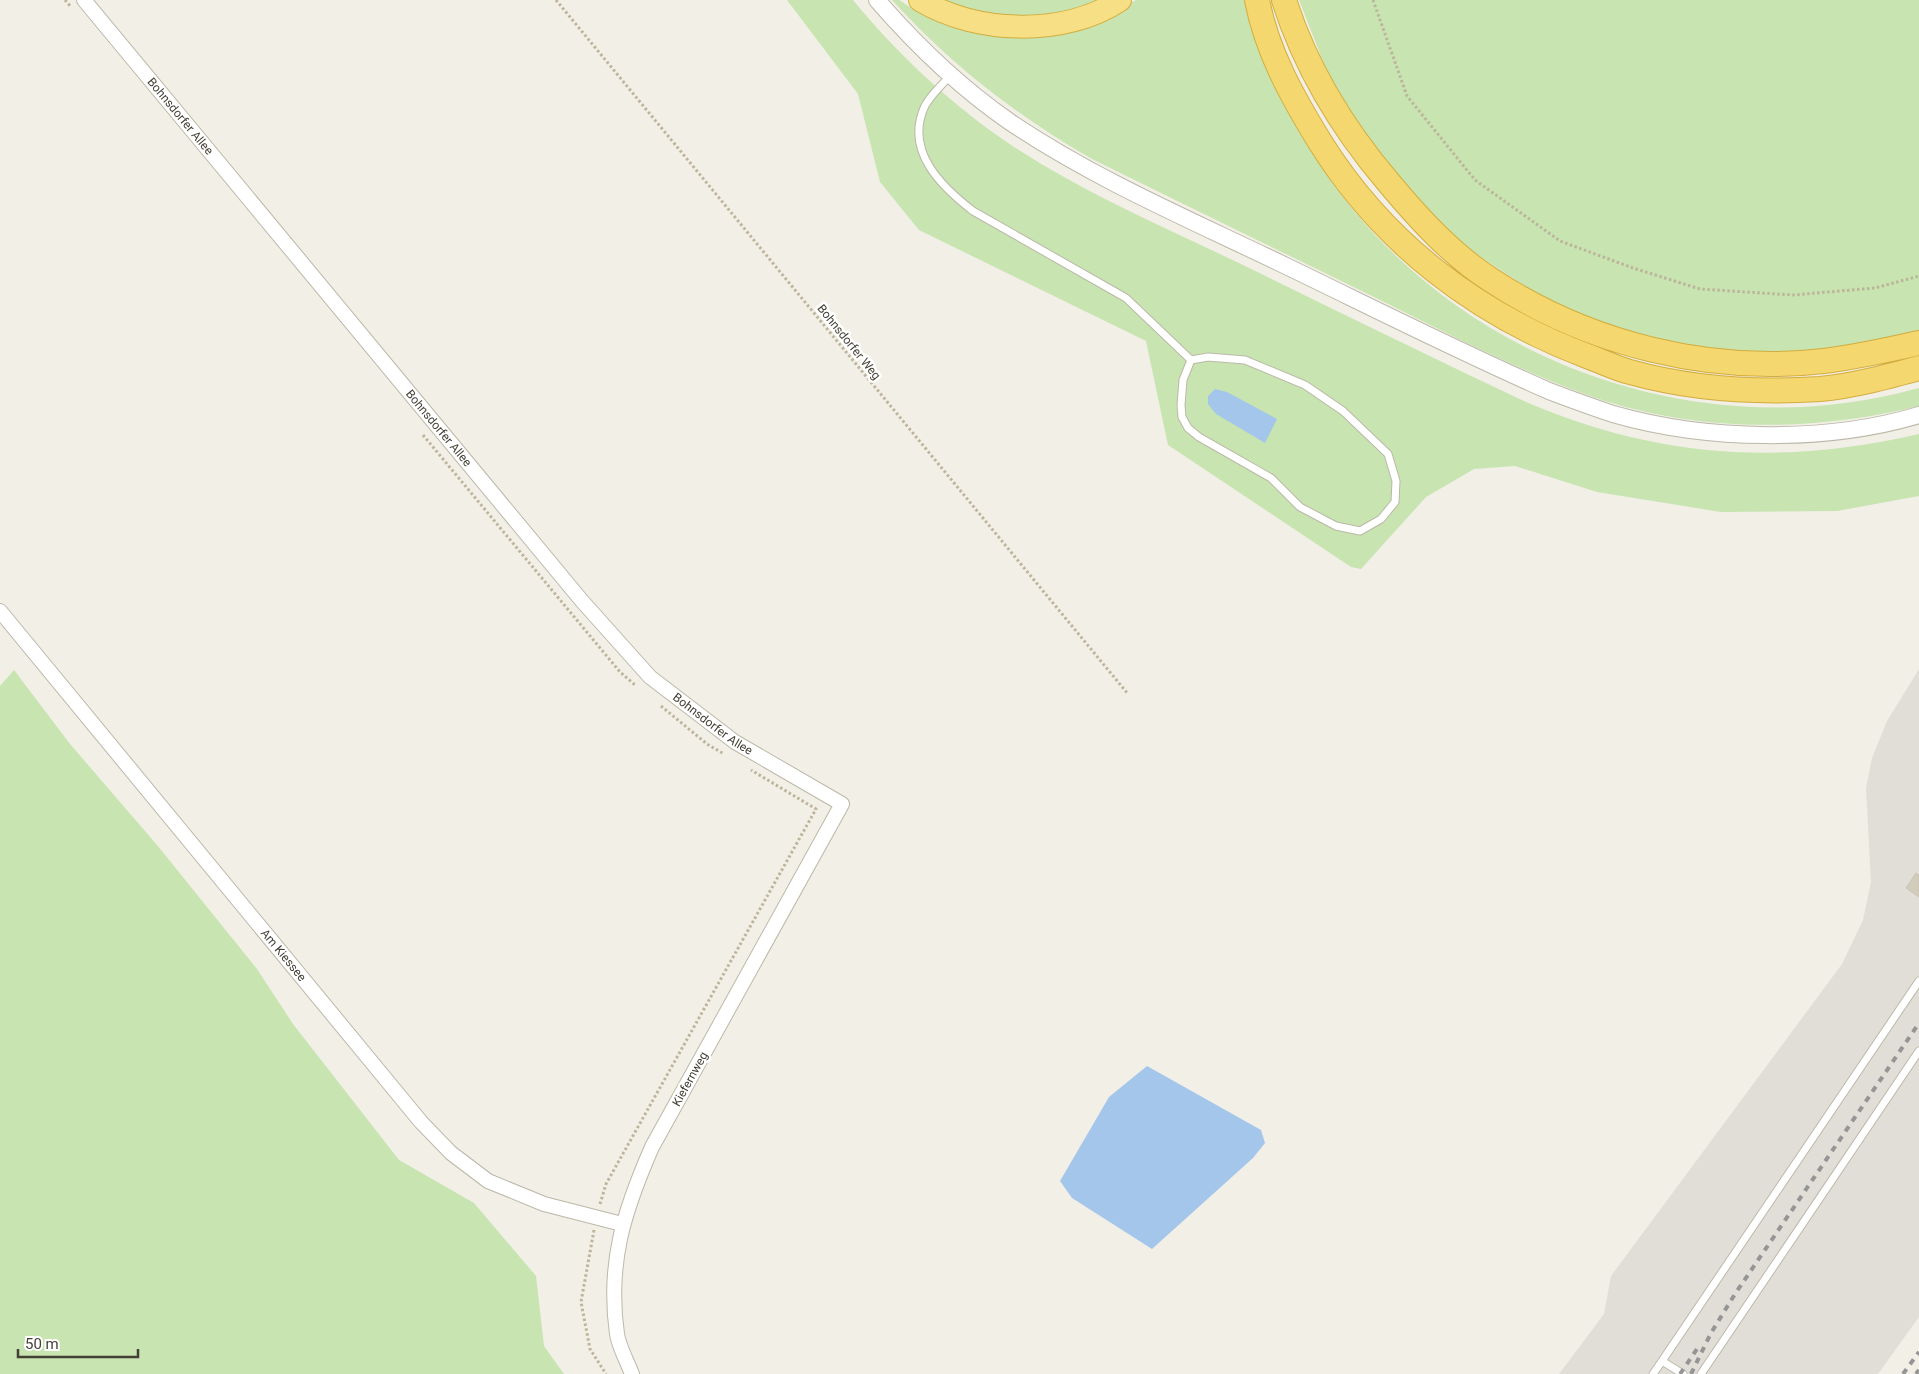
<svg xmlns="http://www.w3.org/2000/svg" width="1919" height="1374" font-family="Roboto,sans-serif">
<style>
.industrial{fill:#e1ded7}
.green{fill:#c7e4b1}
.water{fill:#a5c6eb}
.building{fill:#d2ccbc;stroke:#cdc5b0}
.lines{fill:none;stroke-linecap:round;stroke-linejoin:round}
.service-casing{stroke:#bcb8a9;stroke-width:9}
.minor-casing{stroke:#bcb8a9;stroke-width:16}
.tertiary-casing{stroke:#bcb8a9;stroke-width:18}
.trunk-casing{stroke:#d3ad3f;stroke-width:24}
.motorway-casing{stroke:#d3ad3f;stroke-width:26}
.path{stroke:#bdb59b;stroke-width:3;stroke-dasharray:2.5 2.5;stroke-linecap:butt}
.service{stroke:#fff;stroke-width:7}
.minor{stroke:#fff;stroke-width:14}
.tertiary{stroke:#fff;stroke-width:16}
.trunk{stroke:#f6df84;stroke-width:22}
.motorway{stroke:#f4d76e;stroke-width:24}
.rail{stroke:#959595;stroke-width:4;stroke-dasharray:6 6;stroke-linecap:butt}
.labels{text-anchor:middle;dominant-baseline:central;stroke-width:5;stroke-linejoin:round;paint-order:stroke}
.street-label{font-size:12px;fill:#444036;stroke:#fff}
</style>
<rect width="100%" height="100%" fill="#f2efe6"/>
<!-- industrial -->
<path class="industrial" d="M 1919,669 L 1919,1317 L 1878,1374 L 1559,1374 L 1604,1314 L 1611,1276 L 1842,964 L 1863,920 L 1871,882 L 1866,788 L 1872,758 L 1887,721 Z"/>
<!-- green -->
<path class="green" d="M 787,0 L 853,0 C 899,56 954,107 1014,147 C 1086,194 1166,228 1243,265 C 1337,311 1431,357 1526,402 C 1657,458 1781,466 1919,434 L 1919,496 L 1837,511 L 1721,512 L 1597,492 L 1515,466 L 1474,469 L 1426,497 L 1361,569 L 1351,567 L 1168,445 L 1146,341 L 919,230 L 880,182 L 858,94 Z
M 892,0 L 899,0 L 913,9 L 941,21 L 1110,14 L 1136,0 L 1246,0 C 1267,56 1285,112 1318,162 C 1445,358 1695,451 1919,388 L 1919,406 C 1809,433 1689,433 1582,393 C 1509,366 1441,330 1372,296 C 1278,250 1185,205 1092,159 C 1017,116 950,64 892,0 Z
M 937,0 L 1098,0 C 1062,18 1013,21 974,12 C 962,10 949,4 937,0 Z
M 1299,0 L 1919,0 L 1919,332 L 1823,352 L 1732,352 L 1676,345 L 1626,331 L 1577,314 L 1530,289 L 1468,249 L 1441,226 L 1360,131 L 1331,82 Z
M 14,670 L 70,744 L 157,845 L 257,969 L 293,1024 L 399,1160 L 474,1203 L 536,1276 L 544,1346 L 564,1374 L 0,1374 L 0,686 Z"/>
<!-- water -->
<path class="water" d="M 1215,389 L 1227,392 L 1277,419 L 1265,443 L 1216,414 L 1208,404 L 1208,396 Z
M 1147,1066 L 1261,1130 L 1265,1143 L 1253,1158 L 1152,1249 L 1072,1198 L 1060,1181 L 1109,1097 Z"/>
<!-- building -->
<path class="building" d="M 1916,873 L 1919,875 L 1919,897 L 1906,888 Z"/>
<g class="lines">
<!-- service casing -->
<g class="service-casing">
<path id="service" d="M 951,75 C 943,84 929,96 924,108 C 905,152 942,187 973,211 L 1126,298 L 1191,360 L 1208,357 L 1245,360 L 1305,385 L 1343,411 L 1388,454 L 1396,481 L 1395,502 L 1381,519 L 1360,531 L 1336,526 L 1300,507 L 1271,478 L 1199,437 L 1188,428 L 1182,417 L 1181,405 L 1183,380 L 1191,360
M 1653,1374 L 1662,1361
M 1683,1374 L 1662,1361 L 1919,981
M 1701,1374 L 1919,1051"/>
</g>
<!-- minor casing -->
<g class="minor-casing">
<g id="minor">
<path id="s1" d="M 84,0 L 582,601 L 650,677 L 735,742 L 842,804 L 652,1147 C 624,1211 607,1263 617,1334 C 619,1347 627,1361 632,1374"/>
<path id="s2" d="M 0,611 L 421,1122 L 451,1153 L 488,1181 L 544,1204 L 622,1224"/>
</g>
</g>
<!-- tertiary casing -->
<g class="tertiary-casing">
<path id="tertiary" d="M 877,0 C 916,45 961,88 1010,122 C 1096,180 1193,221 1286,266 C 1373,308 1460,352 1549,391 C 1570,399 1592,407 1613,414 C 1707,441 1826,443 1919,415"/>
</g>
<!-- trunk casing -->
<g class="trunk-casing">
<path id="trunk" d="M 920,0 C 976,34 1065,37 1120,0"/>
</g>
<!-- motorway casing -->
<g class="motorway-casing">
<path id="motorway" d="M 1257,0 C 1267,52 1293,98 1320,142 C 1383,243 1476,314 1587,356 C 1601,361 1615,368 1630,372 C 1691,389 1757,393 1820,389 C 1853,386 1886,377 1919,368
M 1284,0 C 1306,69 1343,129 1389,183 C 1419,219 1452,255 1491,280 C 1588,344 1709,374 1824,361 C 1856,357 1888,350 1919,343"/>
</g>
<!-- path -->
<path class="path" d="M 65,0 L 71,7
M 556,0 L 1128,694
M 1373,0 L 1407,96 L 1475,180 L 1560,241 L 1633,268 L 1700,289 L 1793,295 L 1875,288 L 1919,276
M 423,435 L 620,672 L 635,685
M 661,706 L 707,744 L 724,754
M 600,1204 L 606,1184 L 816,809 L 751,770
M 594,1230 L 581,1302 L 590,1349 L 606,1374"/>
<!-- service -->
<use href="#service" class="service"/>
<!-- minor -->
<use href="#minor" class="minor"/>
<!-- tertiary -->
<use href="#tertiary" class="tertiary"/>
<!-- trunk -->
<use href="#trunk" class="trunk"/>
<!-- motorway -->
<use href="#motorway" class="motorway"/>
<!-- rail -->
<path class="rail" d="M 1680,1374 L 1697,1349
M 1691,1374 L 1711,1333 L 1735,1294 L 1919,1023
M 1903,1374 L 1919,1352
M 1916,1374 L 1919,1370"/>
</g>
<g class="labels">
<!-- street labels -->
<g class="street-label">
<text stroke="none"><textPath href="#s1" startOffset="151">Bohnsdorfer Allee</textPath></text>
<text transform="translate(849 342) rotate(51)">Bohnsdorfer Weg</text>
<text stroke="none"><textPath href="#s1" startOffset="556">Bohnsdorfer Allee</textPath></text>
<text stroke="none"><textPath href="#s1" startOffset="961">Bohnsdorfer Allee</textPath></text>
<text stroke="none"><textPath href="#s2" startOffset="446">Am Kiessee</textPath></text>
<text transform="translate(690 1079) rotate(-61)">Kiefernweg</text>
</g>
</g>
<!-- scale -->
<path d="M18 1349v8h120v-8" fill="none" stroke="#444036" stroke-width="2.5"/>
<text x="25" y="1349" font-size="15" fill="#444036" stroke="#ffffff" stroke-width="4" paint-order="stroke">50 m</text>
</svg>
